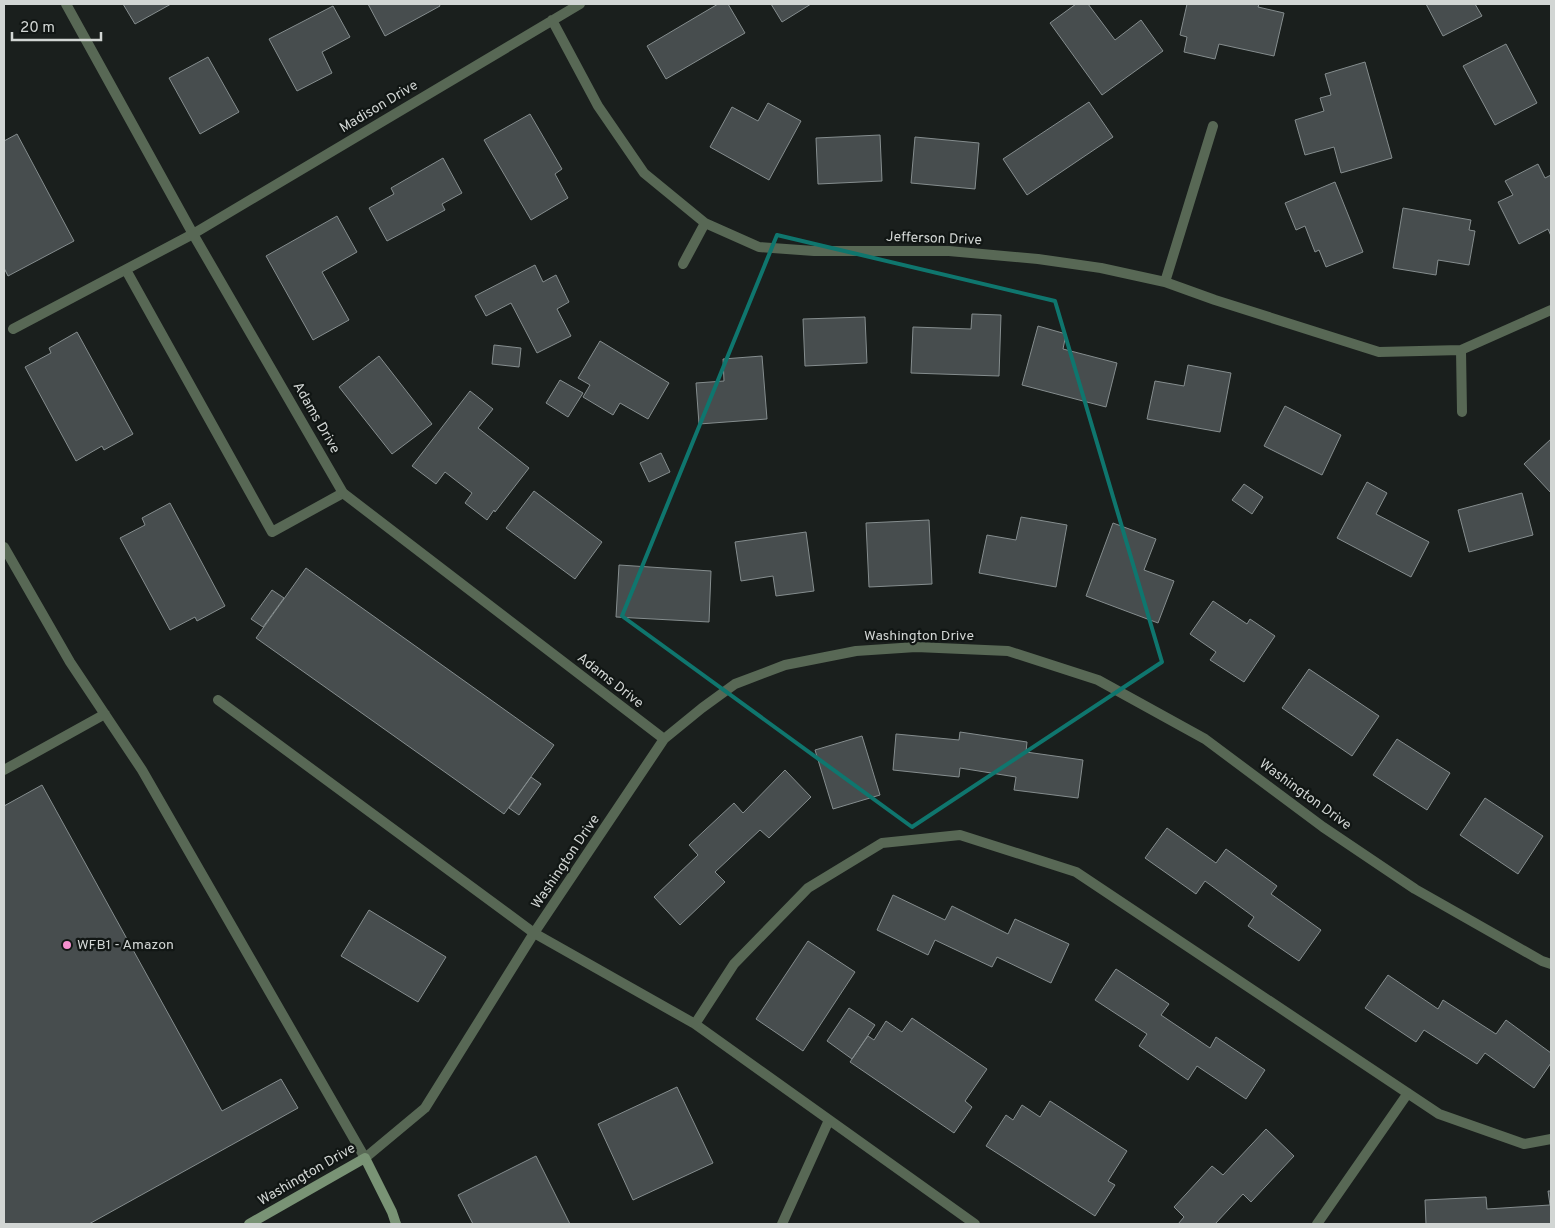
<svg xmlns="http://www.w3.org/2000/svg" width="1555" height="1228" font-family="Overpass,sans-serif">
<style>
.building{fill:#474d4e;stroke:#858d8e}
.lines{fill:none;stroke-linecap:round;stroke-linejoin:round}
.lane{stroke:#586855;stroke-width:10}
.street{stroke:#586855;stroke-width:10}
.secondary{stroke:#799375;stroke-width:10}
.marked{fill:none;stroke:#0f766e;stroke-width:4;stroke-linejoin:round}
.poi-dot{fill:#f690cf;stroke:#111614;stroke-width:2}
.labels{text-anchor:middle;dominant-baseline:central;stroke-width:4.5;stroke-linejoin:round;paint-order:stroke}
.street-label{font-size:14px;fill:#d2d6d4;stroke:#111614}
.poi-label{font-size:14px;fill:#d2d6d4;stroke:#111614;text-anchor:start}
</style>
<rect width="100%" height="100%" fill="#1a1f1d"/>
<!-- building -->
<path class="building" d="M 123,4 L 171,4 L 135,24 Z
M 368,4 L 439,4 L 440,6 L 385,36 Z
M 718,4 L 728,4 L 745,33 L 666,79 L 647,46 Z
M 771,4 L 811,4 L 782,22 Z
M 1076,4 L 1088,4 L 1115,40 L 1141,20 L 1163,51 L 1102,95 L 1050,23 Z
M 1187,4 L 1259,4 L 1258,7 L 1284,13 L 1274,56 L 1219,44 L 1215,59 L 1184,52 L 1187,37 L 1180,35 Z
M 1426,4 L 1475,4 L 1482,16 L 1443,36 Z
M 333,6 L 350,37 L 322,52 L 332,73 L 297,91 L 269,39 Z
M 1506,44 L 1537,103 L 1495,125 L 1463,66 Z
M 208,57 L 239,112 L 200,134 L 169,78 Z
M 1365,62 L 1392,158 L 1341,173 L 1334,147 L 1305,155 L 1295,120 L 1324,111 L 1320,98 L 1331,95 L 1325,74 Z
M 1089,102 L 1113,137 L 1027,195 L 1003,159 Z
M 768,103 L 801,121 L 769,180 L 710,147 L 732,107 L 758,121 Z
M 530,114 L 562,169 L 555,174 L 568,198 L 531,220 L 484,140 Z
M 17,134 L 74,241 L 8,276 L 4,268 L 4,141 Z
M 880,135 L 882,181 L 818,184 L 816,138 Z
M 915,137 L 979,143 L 975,189 L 911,183 Z
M 443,158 L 462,193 L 442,204 L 445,210 L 387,241 L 369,208 L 394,194 L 391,188 Z
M 1538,164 L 1545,178 L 1551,175 L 1551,236 L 1548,229 L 1519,244 L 1498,202 L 1513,195 L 1505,181 Z
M 1335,182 L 1363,252 L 1326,267 L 1319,250 L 1315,252 L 1305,226 L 1296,230 L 1285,203 Z
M 1403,208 L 1471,220 L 1469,230 L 1475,231 L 1469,265 L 1438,260 L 1436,275 L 1393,268 Z
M 337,216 L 357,252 L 322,272 L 349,320 L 313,340 L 266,256 Z
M 535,265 L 543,282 L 556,275 L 569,302 L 557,309 L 571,336 L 537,353 L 511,303 L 486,316 L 475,296 Z
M 972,314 L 1001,315 L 999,376 L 911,373 L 913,327 L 971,329 Z
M 865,317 L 867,363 L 805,366 L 803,319 Z
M 1038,326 L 1066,334 L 1063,349 L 1117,363 L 1106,407 L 1022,385 Z
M 77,332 L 133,434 L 104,450 L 102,446 L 76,461 L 25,367 L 51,353 L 49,348 Z
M 600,341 L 669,383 L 648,419 L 620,403 L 613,415 L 583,397 L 590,385 L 578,378 Z
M 494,345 L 521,348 L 519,367 L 492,364 Z
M 379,356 L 432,424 L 392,454 L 339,387 Z
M 762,356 L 767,419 L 699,424 L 696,383 L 724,381 L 723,359 Z
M 1188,365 L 1231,373 L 1220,432 L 1147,419 L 1155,381 L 1184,386 Z
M 560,380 L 583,393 L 568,417 L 546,403 Z
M 470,391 L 493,409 L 478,428 L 529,468 L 495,512 L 494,510 L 487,520 L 465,503 L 472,493 L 445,472 L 436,484 L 412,466 Z
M 1285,406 L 1341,435 L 1322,475 L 1264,446 Z
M 1551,439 L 1551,493 L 1524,464 Z
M 661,453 L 670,472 L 649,482 L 640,463 Z
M 1367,482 L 1387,493 L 1376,514 L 1429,542 L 1411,577 L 1337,538 Z
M 1244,484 L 1263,497 L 1252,514 L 1232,500 Z
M 534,491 L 602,542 L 575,579 L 506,528 Z
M 1522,493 L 1533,535 L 1469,552 L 1458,510 Z
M 170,503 L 225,606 L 197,621 L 195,617 L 170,630 L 120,538 L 145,525 L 142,518 Z
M 1021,517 L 1067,525 L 1056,587 L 979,573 L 987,535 L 1016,540 Z
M 929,520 L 932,584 L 869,587 L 866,523 Z
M 1113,523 L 1156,539 L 1144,570 L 1174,581 L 1158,623 L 1086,596 Z
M 806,532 L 814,591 L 776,596 L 773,576 L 741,581 L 735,542 Z
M 619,565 L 711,571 L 709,622 L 616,617 Z
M 306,568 L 554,745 L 504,814 L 256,638 Z
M 272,590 L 284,598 L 263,627 L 251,619 Z
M 1213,601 L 1247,624 L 1250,619 L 1275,636 L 1244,682 L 1210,660 L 1216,652 L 1190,634 Z
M 1309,669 L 1379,716 L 1352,756 L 1282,708 Z
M 960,732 L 1027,742 L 1026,752 L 1083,760 L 1078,798 L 1014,790 L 1016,777 L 960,768 L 959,777 L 893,770 L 896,734 L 959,740 Z
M 862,736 L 880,795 L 833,809 L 815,750 Z
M 1397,739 L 1450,773 L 1427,810 L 1373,775 Z
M 785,770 L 811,797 L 769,838 L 760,830 L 715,872 L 725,882 L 680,925 L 654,897 L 698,855 L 689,845 L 734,803 L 743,813 Z
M 531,777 L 541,784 L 519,815 L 509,808 Z
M 42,785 L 222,1111 L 281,1079 L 298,1108 L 89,1224 L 4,1224 L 4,806 Z
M 1485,798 L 1543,836 L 1518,874 L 1460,835 Z
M 1167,828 L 1216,863 L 1226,849 L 1277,886 L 1271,894 L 1321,930 L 1299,961 L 1248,926 L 1254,917 L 1205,881 L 1196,894 L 1145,858 Z
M 893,895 L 945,920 L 952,906 L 1008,934 L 1015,919 L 1069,944 L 1051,983 L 997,957 L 992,967 L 935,940 L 928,955 L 877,930 Z
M 369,910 L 446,957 L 418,1002 L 341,956 Z
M 808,941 L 855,972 L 803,1051 L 756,1019 Z
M 1116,969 L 1169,1004 L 1161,1015 L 1210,1048 L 1216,1037 L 1265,1070 L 1246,1099 L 1197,1066 L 1188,1080 L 1139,1046 L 1147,1034 L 1095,1000 Z
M 1388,975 L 1438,1009 L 1443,1000 L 1496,1034 L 1506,1020 L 1551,1053 L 1551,1063 L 1534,1088 L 1485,1053 L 1477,1064 L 1424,1030 L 1416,1042 L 1365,1008 Z
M 849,1008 L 875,1025 L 852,1059 L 827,1041 Z
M 912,1018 L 987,1069 L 965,1101 L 972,1107 L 954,1133 L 850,1062 L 868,1036 L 874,1040 L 886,1021 L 902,1032 Z
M 677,1087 L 713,1163 L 633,1200 L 598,1124 Z
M 1050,1101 L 1127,1151 L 1108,1181 L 1115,1185 L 1095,1216 L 986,1146 L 1006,1115 L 1013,1120 L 1022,1105 L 1040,1117 Z
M 1266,1129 L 1294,1156 L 1251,1202 L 1243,1194 L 1215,1224 L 1178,1224 L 1184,1217 L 1174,1207 L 1212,1166 L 1223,1175 Z
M 536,1156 L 570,1224 L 473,1224 L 458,1195 Z
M 1548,1191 L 1551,1191 L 1551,1224 L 1426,1224 L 1425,1200 L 1486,1197 L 1487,1209 L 1550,1205 Z"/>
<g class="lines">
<!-- lane -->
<path class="lane" d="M 126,270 L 272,532 L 343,493
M 13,329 L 193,234
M 4,547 L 70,662 L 142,770 L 365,1158
M 218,700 L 534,933
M 4,770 L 105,714"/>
<!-- street -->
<path class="street" d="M 66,4 L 193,234 L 343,493 L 664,739
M 552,20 L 598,106 L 644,173 L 705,223 L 759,247 L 814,251 L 949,251 L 1038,259 L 1101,268 L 1165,282 L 1215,300 L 1379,352 L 1461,350 L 1551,310
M 193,234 L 580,4
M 683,264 L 705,223
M 1165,282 L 1213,126
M 1461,350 L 1462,412
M 534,933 L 695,1024 L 975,1224
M 695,1024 L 734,964 L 808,888 L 882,843 L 960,835 L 1076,872 L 1439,1114 L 1524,1144 L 1551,1139
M 365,1158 L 425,1108 L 534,933 L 664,739 L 702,708 L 735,684 L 785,665 L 856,651 L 916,647 L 1008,651 L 1098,680 L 1205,739 L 1323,827 L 1415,889 L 1542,961 L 1551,964
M 782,1224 L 829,1120
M 1317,1224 L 1408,1093"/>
<!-- secondary -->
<path class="secondary" d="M 249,1224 L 365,1158 L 392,1212 L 396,1224"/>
</g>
<!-- marked area -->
<path class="marked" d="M 777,235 L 1055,301 L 1162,662 L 912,827 L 622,616 Z"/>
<!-- markers -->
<circle class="poi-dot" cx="67" cy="945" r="5"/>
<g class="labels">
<!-- street labels -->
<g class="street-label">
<text transform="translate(379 107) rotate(-31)">Madison Drive</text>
<text transform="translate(934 239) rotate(2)">Jefferson Drive</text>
<text transform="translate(316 418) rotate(60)">Adams Drive</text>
<text x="919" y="636">Washington Drive</text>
<text transform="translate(610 681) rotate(38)">Adams Drive</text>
<text transform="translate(1305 795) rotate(36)">Washington Drive</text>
<text transform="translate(566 862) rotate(-56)">Washington Drive</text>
<text transform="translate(307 1175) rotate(-30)">Washington Drive</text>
</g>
<!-- poi labels -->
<g class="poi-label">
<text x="77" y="945">WFB1 - Amazon</text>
</g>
</g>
<!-- border -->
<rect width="1555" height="1228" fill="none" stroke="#d2d6d4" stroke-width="10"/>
<!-- scale -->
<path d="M12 32v8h89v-8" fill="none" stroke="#d2d6d4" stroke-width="2.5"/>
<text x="20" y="32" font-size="15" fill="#d2d6d4" stroke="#111614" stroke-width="4" paint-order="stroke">20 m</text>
</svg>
